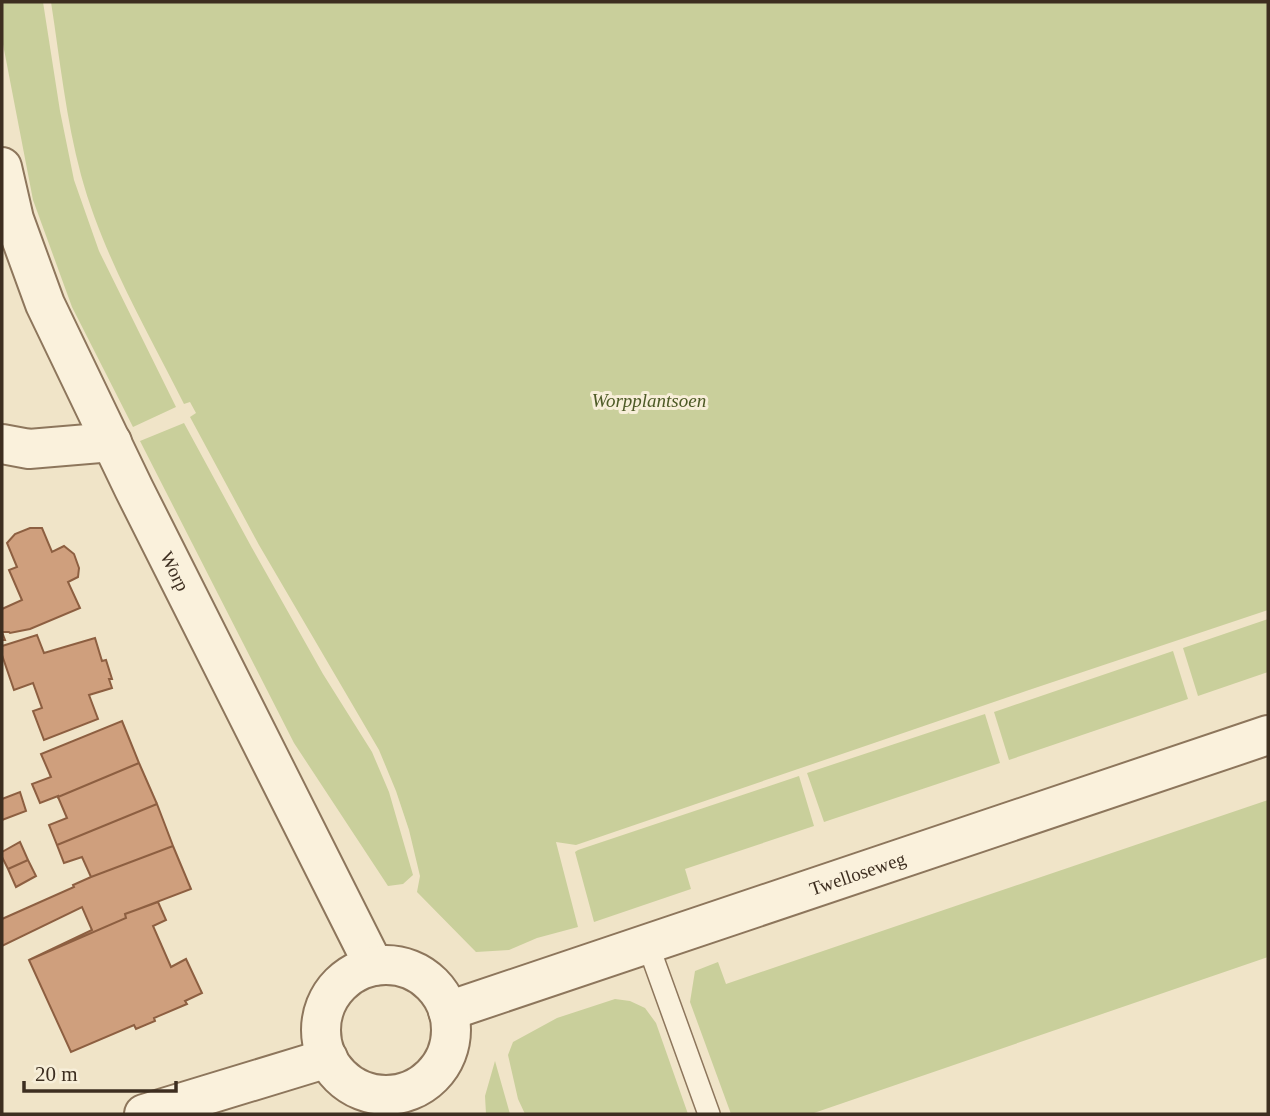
<svg xmlns="http://www.w3.org/2000/svg" width="1270" height="1116" font-family="'Times New Roman',serif">
<style>
.green{fill:#c9cf9b}
.building{fill:#cf9f7d;stroke:#8d5f41;stroke-width:2}
.lines{fill:none;stroke-linecap:round;stroke-linejoin:round}
.service-casing{stroke:#8d765c;stroke-width:24}
.minor-casing{stroke:#8d765c;stroke-width:42}
.tertiary-casing{stroke:#8d765c;stroke-width:42}
.service{stroke:#faf1dc;stroke-width:21}
.minor{stroke:#faf1dc;stroke-width:38}
.tertiary{stroke:#faf1dc;stroke-width:38}
.labels{text-anchor:middle;dominant-baseline:central;stroke-width:6;stroke-linejoin:round;paint-order:stroke}
.park-label{font-size:19px;font-style:italic;fill:#4d5a26;stroke:#f7eed8}
.street-label{font-size:19px;fill:#3d2e20;stroke:#f7eed8}
</style>
<rect width="100%" height="100%" fill="#f0e4c8"/>
<!-- green -->
<path class="green" d="M 2,2 L 43,2 L 60,111 L 74,180 L 99,251 L 176,407 L 133,427 L 72,307 L 33,200 L 2,39 Z
M 51,2 L 1268,2 L 1268,610 L 1026,691 L 576,845 L 556,842 L 578,927 L 537,938 L 509,950 L 476,952 L 417,892 L 420,876 L 409,830 L 396,791 L 379,750 L 259,545 L 190,417 L 196,413 L 190,402 L 184,404 C 147,330 103,256 81,175 C 66,119 60,60 51,2 Z
M 184,423 L 252,548 L 323,674 L 372,752 L 389,792 L 413,875 L 403,884 L 388,886 L 294,743 L 140,441 Z
M 1268,619 L 1268,672 L 1198,696 L 1183,648 Z
M 1173,651 L 1188,699 L 1009,760 L 994,712 Z
M 985,714 L 1000,763 L 824,822 L 807,773 Z
M 799,776 L 814,826 L 685,869 L 691,889 L 594,922 L 575,852 L 578,850 Z
M 1268,800 L 1268,957 L 811,1114 L 731,1114 L 690,1002 L 695,971 L 718,962 L 726,984 Z
M 615,999 L 630,1001 L 645,1008 L 656,1023 L 688,1114 L 525,1114 L 518,1099 L 508,1055 L 513,1042 L 557,1018 Z
M 495,1061 L 510,1114 L 486,1114 L 485,1096 Z"/>
<!-- building -->
<path class="building" d="M 30,528 L 42,528 L 52,552 L 64,546 L 74,554 L 79,568 L 78,577 L 68,582 L 80,608 L 30,629 L 10,633 L 9,632 L 2,632 L 5,640 L 2,640 L 2,609 L 22,600 L 9,570 L 17,567 L 7,543 L 15,534 Z
M 37,635 L 44,653 L 95,638 L 102,661 L 106,660 L 112,679 L 109,679 L 112,688 L 89,695 L 98,719 L 44,740 L 33,711 L 42,708 L 33,683 L 14,690 L 2,655 L 2,646 Z
M 122,721 L 139,763 L 58,797 L 58,796 L 40,803 L 32,784 L 51,777 L 41,754 Z
M 139,763 L 157,804 L 57,845 L 49,825 L 67,818 L 58,797 Z
M 20,792 L 26,811 L 2,820 L 2,799 Z
M 157,804 L 173,846 L 91,877 L 82,857 L 64,863 L 57,845 Z
M 20,842 L 28,860 L 8,869 L 2,857 L 2,852 Z
M 173,846 L 191,889 L 125,914 L 126,918 L 29,960 L 92,930 L 82,907 L 2,946 L 2,919 L 74,887 L 73,885 L 91,877 Z
M 28,860 L 36,876 L 16,887 L 8,869 Z
M 158,902 L 166,920 L 153,926 L 171,967 L 186,959 L 202,993 L 185,1001 L 187,1004 L 154,1018 L 155,1021 L 136,1029 L 134,1025 L 71,1052 L 29,960 L 126,918 L 125,914 Z"/>
<g class="lines">
<!-- service casing -->
<g class="service-casing">
<path id="service" d="M 648,945 L 709,1114"/>
</g>
<!-- minor casing -->
<g class="minor-casing">
<g id="minor">
<path d="M 2,444 L 29,449 L 112,442"/>
<path id="s1" d="M 448,1011 L 1268,735"/>
</g>
</g>
<!-- tertiary casing -->
<g class="tertiary-casing">
<g id="tertiary">
<path id="s2" d="M 2,167 L 14,219 L 45,304 L 134,489 L 374,966"/>
<circle cx="386" cy="1030" r="65"/>
<path d="M 144,1114 L 328,1058"/>
</g>
</g>
<!-- service -->
<use href="#service" class="service"/>
<!-- minor -->
<use href="#minor" class="minor"/>
<!-- tertiary -->
<use href="#tertiary" class="tertiary"/>
</g>
<g class="labels">
<!-- park labels -->
<g class="park-label">
<text x="649" y="400">Worpplantsoen</text>
</g>
<!-- street labels -->
<g class="street-label">
<text stroke="none"><textPath href="#s2" startOffset="441">Worp</textPath></text>
<text stroke="none"><textPath href="#s1" startOffset="432">Twelloseweg</textPath></text>
</g>
</g>
<!-- border -->
<rect width="1270" height="1116" fill="none" stroke="#3d2e20" stroke-width="7"/>
<!-- scale -->
<path d="M24 1081v10h152v-10" fill="none" stroke="#3d2e20" stroke-width="3.5"/>
<text x="35" y="1081" font-size="21" fill="#3d2e20" stroke="#f7eed8" stroke-width="5" paint-order="stroke">20 m</text>
</svg>
